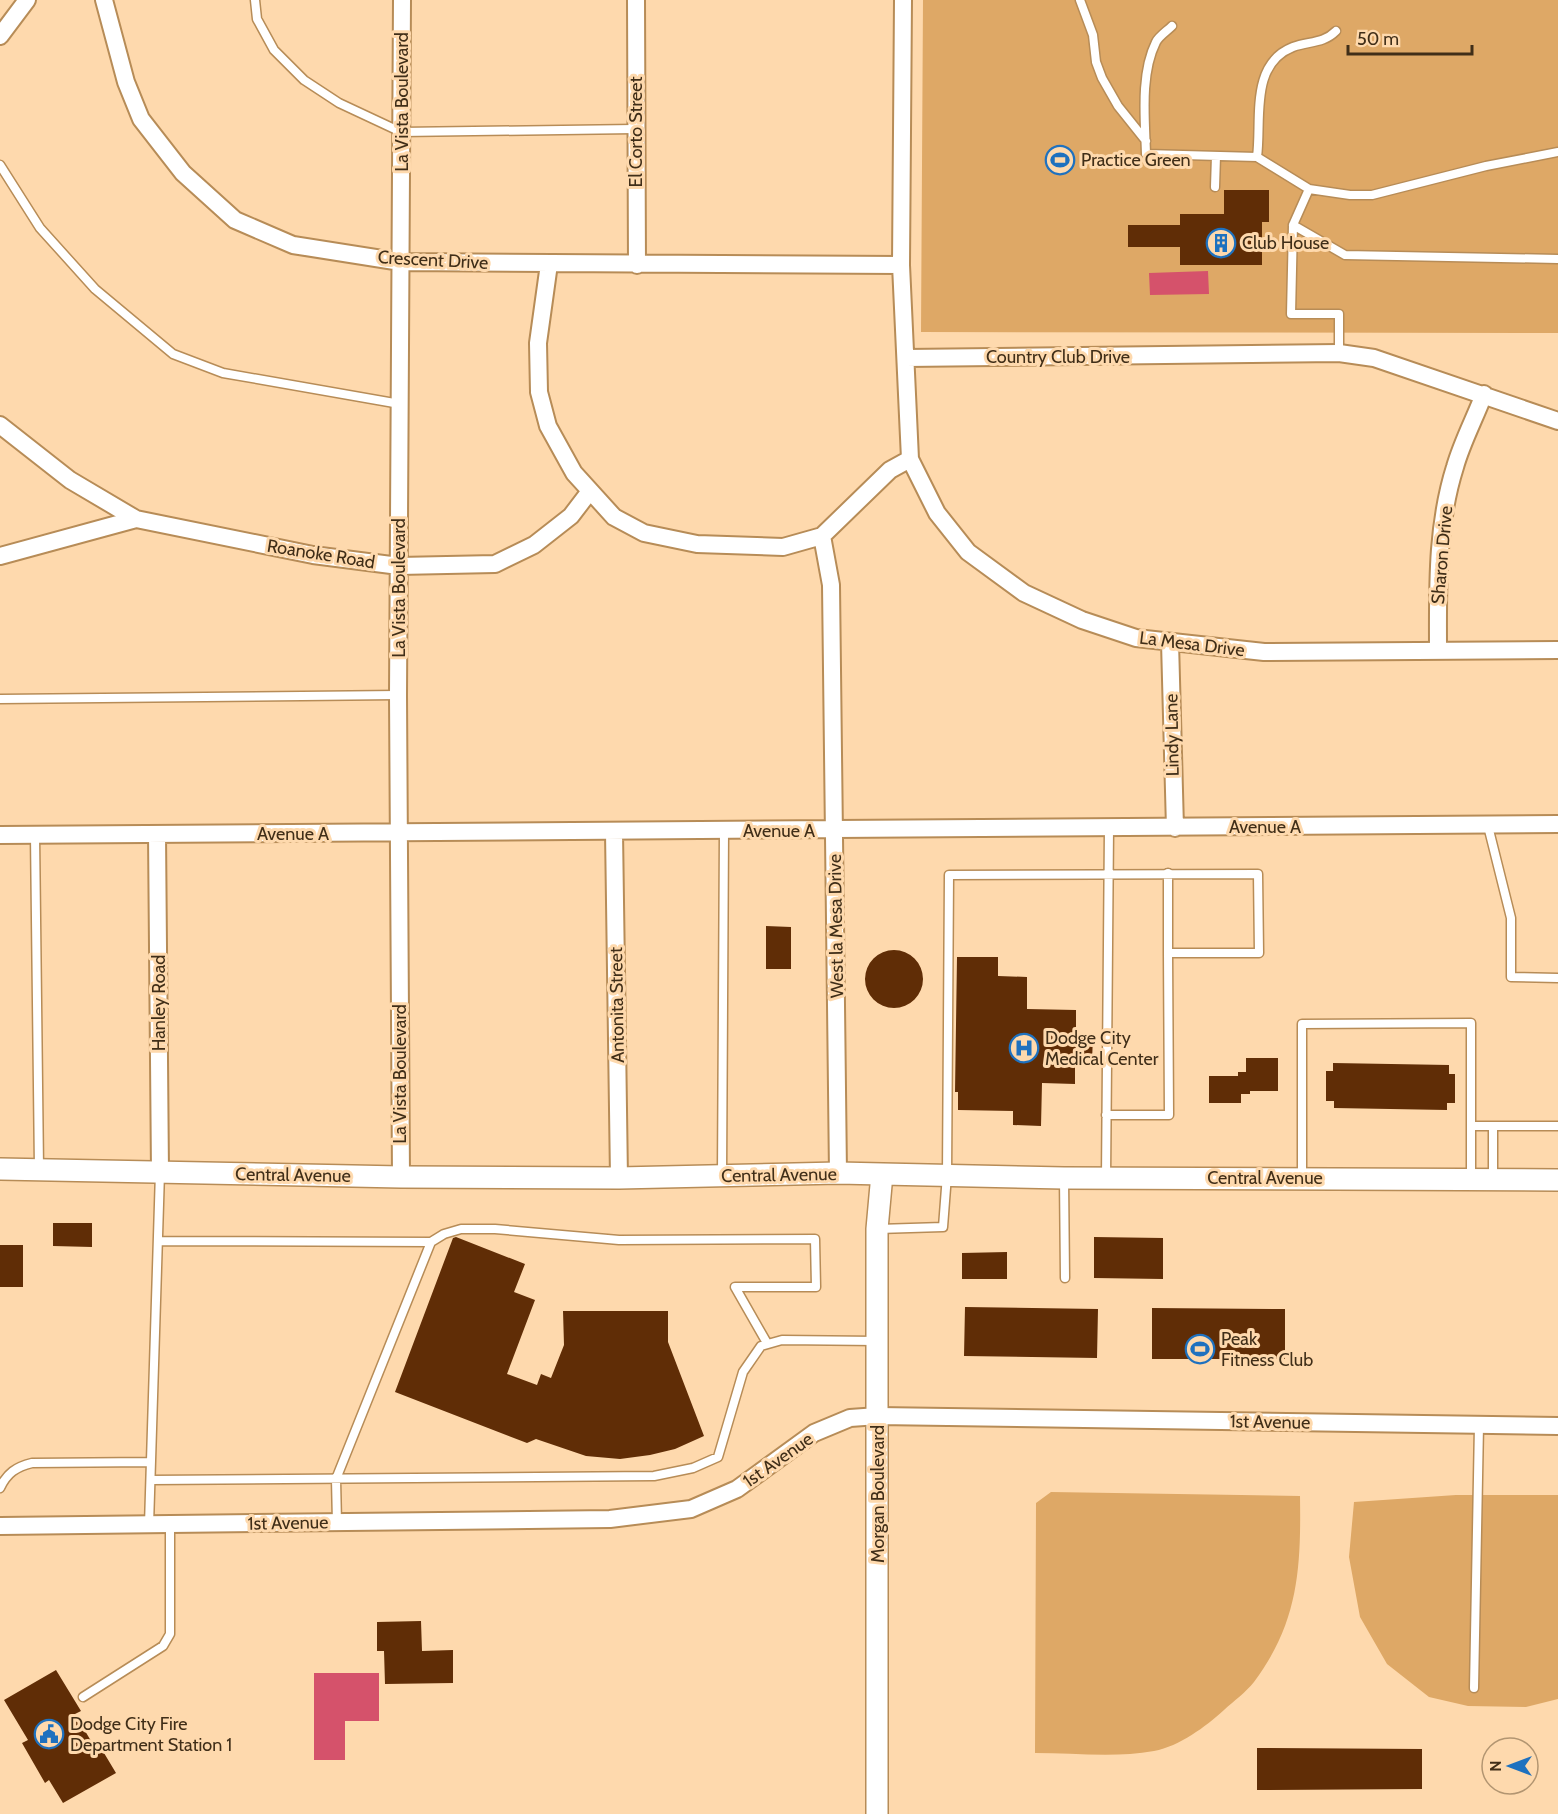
<svg xmlns="http://www.w3.org/2000/svg" width="1558" height="1814" font-family="Cabin,sans-serif">
<style>
.green{fill:#dea866}
.water{fill:#d5526b}
.building{fill:#602d06}
.lines{fill:none;stroke-linecap:round;stroke-linejoin:round}
.service-casing{stroke:#b78c57;stroke-width:11}
.minor-casing{stroke:#b78c57;stroke-width:20}
.tertiary-casing{stroke:#b78c57;stroke-width:24}
.service{stroke:#fff;stroke-width:8}
.minor{stroke:#fff;stroke-width:16}
.tertiary{stroke:#fff;stroke-width:21}
.labels{text-anchor:middle;dominant-baseline:central;stroke-width:6;stroke-linejoin:round;paint-order:stroke}
.street-label{font-size:18px;fill:#402e18;stroke:#fed9ad}
.poi-label{font-size:18px;fill:#402e18;stroke:#fed9ad;text-anchor:start}
</style>
<rect width="100%" height="100%" fill="#fed9ad"/>
<!-- green -->
<path class="green" d="M 923,0 L 1558,0 L 1558,333 L 921,332 Z
M 1051,1492 L 1300,1496 C 1301,1567 1299,1622 1254,1682 C 1246,1692 1234,1701 1224,1710 C 1205,1727 1180,1746 1154,1751 C 1116,1758 1074,1753 1035,1753 L 1036,1503 Z
M 1456,1495 L 1558,1495 L 1558,1699 L 1526,1707 L 1468,1706 L 1429,1697 L 1387,1664 L 1360,1617 L 1349,1557 L 1354,1502 Z"/>
<!-- water -->
<path class="water" d="M 1208,271 L 1209,294 L 1150,295 L 1149,273 Z
M 314,1673 L 379,1673 L 379,1721 L 345,1721 L 345,1760 L 314,1760 Z"/>
<!-- building -->
<path class="building" d="M 1224,190 L 1269,190 L 1269,222 L 1262,222 L 1262,265 L 1180,265 L 1180,247 L 1128,247 L 1128,225 L 1180,225 L 1180,214 L 1224,214 Z
M 766,926 L 791,927 L 791,969 L 766,969 Z
M865 979a29 29 0 1 1 58 0a29 29 0 1 1-58 0Z
M 957,957 L 998,957 L 998,976 L 1027,977 L 1027,1009 L 1076,1010 L 1076,1034 L 1093,1035 L 1092,1062 L 1075,1062 L 1075,1084 L 1042,1083 L 1041,1126 L 1013,1125 L 1013,1111 L 958,1110 L 958,1092 L 955,1092 Z
M 1246,1058 L 1278,1058 L 1278,1091 L 1250,1091 L 1250,1094 L 1241,1094 L 1241,1103 L 1209,1103 L 1209,1076 L 1238,1076 L 1238,1072 L 1246,1072 Z
M 1333,1063 L 1449,1065 L 1449,1074 L 1455,1074 L 1455,1103 L 1447,1103 L 1447,1110 L 1334,1108 L 1334,1101 L 1326,1101 L 1326,1071 L 1333,1071 Z
M 53,1223 L 92,1223 L 92,1247 L 53,1246 Z
M 456,1237 L 525,1264 L 514,1292 L 535,1300 L 507,1374 L 537,1385 L 541,1374 L 551,1378 L 564,1345 L 563,1311 L 668,1311 L 668,1342 L 704,1436 L 675,1449 L 650,1455 L 620,1459 L 586,1456 L 536,1439 L 527,1443 L 395,1392 L 453,1238 Z
M 1094,1237 L 1163,1238 L 1163,1279 L 1094,1278 Z
M 0,1245 L 23,1245 L 23,1287 L 0,1287 Z
M 1007,1252 L 1007,1279 L 962,1279 L 962,1253 Z
M 965,1307 L 1098,1309 L 1097,1358 L 964,1356 Z
M 1152,1308 L 1285,1309 L 1285,1359 L 1152,1359 Z
M 421,1621 L 422,1651 L 453,1650 L 453,1683 L 385,1684 L 384,1651 L 377,1651 L 377,1622 Z
M 56,1670 L 81,1711 L 75,1714 L 94,1746 L 98,1743 L 116,1773 L 63,1803 L 49,1780 L 45,1783 L 22,1743 L 28,1740 L 4,1700 Z
M 1257,1748 L 1422,1749 L 1422,1789 L 1257,1790 Z"/>
<g class="lines">
<!-- service casing -->
<g class="service-casing">
<path id="service" d="M 255,0 L 257,19 L 274,50 L 304,80 L 339,103 L 401,132 L 635,129
M 1080,0 L 1093,35 L 1096,62 L 1102,78 L 1118,106 L 1146,141
M 1172,26 C 1167,31 1159,36 1156,42 C 1140,74 1145,119 1146,154 L 1257,157 L 1309,189 L 1293,225
M 1257,157 C 1262,121 1249,64 1293,47 C 1309,41 1323,44 1336,31
M 0,165 L 40,228 L 95,289 L 173,354 L 223,373 L 400,404
M 1215,187 L 1216,156
M 1309,189 L 1350,195 L 1372,195 L 1486,166 L 1558,152
M 1339,353 L 1339,314 L 1291,314 L 1293,225 L 1345,255 L 1558,259
M 0,699 L 398,695
M 1488,826 L 1511,918 L 1511,977 L 1558,978
M 35,835 L 39,1169
M 1168,873 L 1168,953
M 1472,1126 L 1558,1126
M 722,1176 L 724,831
M 1302,1177 L 1302,1024 L 1471,1023 L 1471,1179
M 1064,1178 L 1065,1278
M 1106,1178 L 1109,828
M 1493,1179 L 1493,1126
M 878,1229 L 943,1227 L 947,1175 L 949,875 L 1258,874 L 1259,953 L 1168,953 L 1169,1115 L 1106,1115
M 158,1241 L 431,1242 L 336,1479 L 337,1523
M 431,1242 L 444,1234 L 461,1229 L 495,1229 L 619,1240 L 815,1239 L 816,1287 L 735,1287 L 767,1343
M 151,1480 L 654,1476 L 693,1468 L 718,1457 L 743,1372 L 761,1346 L 782,1340 L 877,1341
M 0,1488 C 7,1473 16,1467 32,1463 L 151,1462
M 149,1525 L 160,1172
M 1474,1688 L 1479,1425
M 83,1697 L 163,1646 L 170,1634 L 170,1525"/>
</g>
<!-- minor casing -->
<g class="minor-casing">
<path id="minor" d="M 104,0 L 126,82 L 141,119 L 183,173 L 235,220 L 293,245 L 401,262 L 901,265
M 636,0 L 637,265
M 903,0 L 901,265 L 910,459 L 937,513 L 968,552 L 1024,593 L 1082,620 L 1136,638 L 1264,652 L 1558,650
M 0,36 L 27,0
M 549,264 L 538,343 L 539,392 L 548,426 L 574,473 L 614,517 L 644,533 L 697,544 L 783,547 L 822,536
M 906,358 L 1339,353 L 1374,358 L 1558,421
M 0,425 L 70,480 L 136,519 L 313,555 L 399,566 L 495,564 L 534,545 L 571,516 L 590,491
M 822,536 L 831,585 L 838,1173
M 822,536 L 890,470 L 910,459
M 0,556 L 136,519
M 1170,642 L 1175,828
M 1438,651 C 1438,589 1436,527 1455,467 C 1462,442 1475,418 1484,394
M 614,832 L 619,1178
M 157,834 L 160,1172
M 0,835 L 1558,824
M 401,1177 L 398,695 L 402,0
M 0,1526 L 610,1519 L 691,1509 L 737,1489 L 814,1433 L 850,1418 L 878,1416 L 1558,1426"/>
</g>
<!-- tertiary casing -->
<g class="tertiary-casing">
<path id="tertiary" d="M 0,1169 L 401,1177 L 619,1178 L 838,1173 L 1064,1178 L 1558,1180
M 877,1814 L 877,1229 L 882,1174"/>
</g>
<!-- service -->
<use href="#service" class="service"/>
<!-- minor -->
<use href="#minor" class="minor"/>
<!-- tertiary -->
<use href="#tertiary" class="tertiary"/>
</g>
<!-- icons -->
<defs>
<g id="stadium-ring" transform="scale(1.5)"><circle r="9.5" fill="#fed9ad" stroke="#1e71bf" stroke-width="1.5"/><path d="M0-5a6.5 5 0 1 0 0 10a6.5 5 0 1 0 0-10ZM-3.5-1.8h7v3.6h-7Z" fill="#1e71bf"/></g>
<g id="building-ring" transform="scale(1.5)"><circle r="9.5" fill="#fed9ad" stroke="#1e71bf" stroke-width="1.5"/><path d="M-4-6H4V6H1V3H-1V6H-4ZM-2.5-4.3h1.7v1.8h-1.7ZM.8-4.3h1.7v1.8H.8ZM-2.5-1h1.7V.8h-1.7ZM.8-1h1.7V.8H.8Z" fill="#1e71bf"/></g>
<g id="hospital-ring" transform="scale(1.5)"><circle r="9.5" fill="#fed9ad" stroke="#1e71bf" stroke-width="1.5"/><path d="M-5-5h3v3.5h4V-5h3V5h-3V1.5h-4V5h-3Z" fill="#1e71bf"/></g>
<g id="civic-ring" transform="scale(1.5)"><circle r="9.5" fill="#fed9ad" stroke="#1e71bf" stroke-width="1.5"/><path d="M-.6-6.5H3V-4.5H.6V-3L4-1V1h2V6H-6V1h2V-1L-.6-3ZM-1.2 2.5V6h2.4V2.5Z" fill="#1e71bf"/></g>
</defs>
<g fill-rule="evenodd">
<use href="#stadium-ring" x="1060" y="160"/>
<use href="#building-ring" x="1221" y="243"/>
<use href="#hospital-ring" x="1024" y="1048"/>
<use href="#stadium-ring" x="1200" y="1349"/>
<use href="#civic-ring" x="49" y="1734"/>
</g>
<g class="labels">
<!-- street labels -->
<g class="street-label">
<text transform="translate(402 102) rotate(-90)">La Vista Boulevard</text>
<text transform="translate(636 132) rotate(-90)">El Corto Street</text>
<text transform="translate(433 260) rotate(3)">Crescent Drive</text>
<text x="1058" y="357">Country Club Drive</text>
<text transform="translate(321 554) rotate(9)">Roanoke Road</text>
<text transform="translate(1442 555) rotate(-85)">Sharon Drive</text>
<text transform="translate(399 588) rotate(-90)">La Vista Boulevard</text>
<text transform="translate(1192 644) rotate(7)">La Mesa Drive</text>
<text transform="translate(1172 735) rotate(-91)">Lindy Lane</text>
<text x="1265" y="827">Avenue A</text>
<text x="779" y="831">Avenue A</text>
<text x="293" y="834">Avenue A</text>
<text transform="translate(836 926) rotate(-91)">West la Mesa Drive</text>
<text transform="translate(159 1003) rotate(-90)">Hanley Road</text>
<text transform="translate(617 1005) rotate(-91)">Antonita Street</text>
<text transform="translate(400 1074) rotate(-90)">La Vista Boulevard</text>
<text transform="translate(293 1175) rotate(1)">Central Avenue</text>
<text transform="translate(779 1175) rotate(-1)">Central Avenue</text>
<text x="1265" y="1178">Central Avenue</text>
<text transform="translate(1270 1422) rotate(1)">1st Avenue</text>
<text transform="translate(778 1460) rotate(-35)">1st Avenue</text>
<text transform="translate(878 1494) rotate(-90)">Morgan Boulevard</text>
<text transform="translate(288 1523) rotate(-1)">1st Avenue</text>
</g>
<!-- poi labels -->
<g class="poi-label">
<text x="1081" y="160">Practice Green</text>
<text x="1242" y="243">Club House</text>
<text x="1045" y="1038">Dodge City<tspan x="1045" dy="21">Medical Center</tspan></text>
<text x="1221" y="1339">Peak<tspan x="1221" dy="21">Fitness Club</tspan></text>
<text x="70" y="1724">Dodge City Fire<tspan x="70" dy="21">Department Station 1</tspan></text>
</g>
</g>
<!-- north arrow -->
<g transform="translate(1510 1766) rotate(270)"><circle r="28" fill="#fed9ad" stroke="#b29571" stroke-width="1.5"/>
<path d="M0-4.5L10 22L0 15L-10 22Z" fill="#1e71bf"/>
<text y="-9" font-size="16" font-weight="bold" text-anchor="middle" fill="#402e18">N</text>
</g>
<!-- scale -->
<path d="M1348 45v9h124v-9" fill="none" stroke="#402e18" stroke-width="3"/>
<text x="1357" y="45" font-size="18" fill="#402e18" stroke="#fed9ad" stroke-width="4.5" paint-order="stroke">50 m</text>
</svg>
